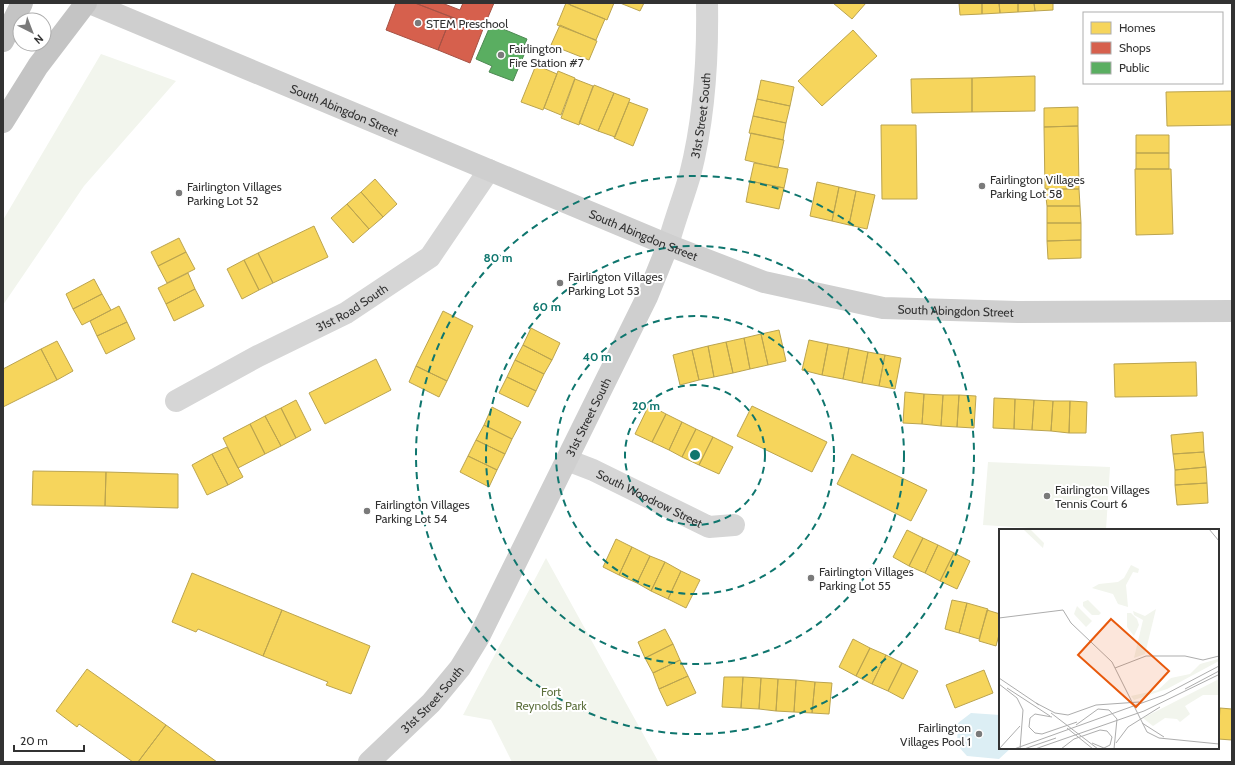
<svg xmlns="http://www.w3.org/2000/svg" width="1235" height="765" font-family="Cabin,sans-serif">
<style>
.green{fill:#f2f5ed}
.water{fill:#dceef4}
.homes{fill:#f6d55c;stroke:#bba44f}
.shops{fill:#d6604d;stroke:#a55245}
.public{fill:#5aae61;stroke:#4e8953}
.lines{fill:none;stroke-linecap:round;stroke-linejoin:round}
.street{stroke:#d6d6d6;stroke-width:22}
.secondary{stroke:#cfcfcf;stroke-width:22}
.highway{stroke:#c4c4c4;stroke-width:22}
.ring{fill:none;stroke:#0f766e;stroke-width:2;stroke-dasharray:7 5}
.poi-dot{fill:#7a7a7a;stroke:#fff;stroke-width:1.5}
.labels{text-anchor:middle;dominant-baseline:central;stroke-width:4;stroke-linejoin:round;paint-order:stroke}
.poi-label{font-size:12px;fill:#323232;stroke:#fff;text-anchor:start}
.street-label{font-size:12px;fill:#323232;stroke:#fff}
.park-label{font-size:12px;fill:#5d703d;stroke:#fff}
.inset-road{fill:none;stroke:#adadad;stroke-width:1}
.view{fill:#e8590c;fill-opacity:0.15;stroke:#e8590c;stroke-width:2}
.inset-edge{fill:none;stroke:#323232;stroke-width:2}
.centre{fill:#0f766e;stroke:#fff;stroke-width:2}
.ring-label{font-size:12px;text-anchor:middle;font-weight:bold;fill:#0f766e;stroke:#fff;stroke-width:4;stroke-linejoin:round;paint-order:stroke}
</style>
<rect width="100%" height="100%" fill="#fff"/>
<!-- green -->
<path class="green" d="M 101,54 L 176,81 L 84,186 L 3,305 L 3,220 Z
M 988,462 L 1110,467 L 1106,530 L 1063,530 L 983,525 Z
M 546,558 L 658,761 L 658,762 L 512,762 L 491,720 L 463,715 Z"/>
<!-- water -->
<path class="water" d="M 971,713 L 1000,715 L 1000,748 L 1036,748 L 1033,750 L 1011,748 L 999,759 L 967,756 L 957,745 L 958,723 Z"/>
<!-- homes -->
<path class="homes" d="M 566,3 L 605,19 L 596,40 L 557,25 Z
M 571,3 L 614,3 L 607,20 L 570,5 Z
M 620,3 L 644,3 L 640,11 Z
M 833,3 L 866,3 L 852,19 Z
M 959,3 L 982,3 L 982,14 L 960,15 Z
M 982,3 L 999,3 L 1000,13 L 982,14 Z
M 999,3 L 1018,3 L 1018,12 L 1000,13 Z
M 1018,3 L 1034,3 L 1035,11 L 1018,12 Z
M 1034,3 L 1053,3 L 1053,10 L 1035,11 Z
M 560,25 L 597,41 L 589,60 L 551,45 Z
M 853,30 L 877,56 L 822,106 L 798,81 Z
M 536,65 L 557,74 L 543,110 L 521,102 Z
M 558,71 L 575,78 L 561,115 L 544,108 Z
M 1035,76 L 1035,111 L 972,112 L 972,78 Z
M 972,78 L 972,112 L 912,113 L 911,79 Z
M 575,79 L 593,86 L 579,125 L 561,118 Z
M 761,80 L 794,87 L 790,106 L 757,99 Z
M 594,85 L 614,93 L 598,131 L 579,123 Z
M 1232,91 L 1232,125 L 1167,126 L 1166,92 Z
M 614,93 L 630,99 L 615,137 L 598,131 Z
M 757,99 L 790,106 L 786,123 L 753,116 Z
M 629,102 L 648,109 L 633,146 L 614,138 Z
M 1078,107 L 1078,126 L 1044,127 L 1044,108 Z
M 753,116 L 786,123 L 783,140 L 749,133 Z
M 881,125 L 916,125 L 917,199 L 882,199 Z
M 1078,126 L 1079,189 L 1045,189 L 1044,127 Z
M 751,133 L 784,140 L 778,168 L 745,160 Z
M 1136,135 L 1169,135 L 1169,153 L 1136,153 Z
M 1136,153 L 1169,153 L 1169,169 L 1136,169 Z
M 754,163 L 788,169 L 784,188 L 750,181 Z
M 1135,169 L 1171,169 L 1173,234 L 1136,235 Z
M 375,179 L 397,204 L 383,217 L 361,192 Z
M 750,181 L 784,188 L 779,209 L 746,202 Z
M 817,182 L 839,187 L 832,221 L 810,216 Z
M 839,187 L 856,191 L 849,225 L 832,221 Z
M 1045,189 L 1079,189 L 1080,206 L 1047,206 Z
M 856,191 L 875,195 L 867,229 L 849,225 Z
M 361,192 L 383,217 L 369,229 L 347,204 Z
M 347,204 L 369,229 L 353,243 L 331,218 Z
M 1047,206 L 1080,206 L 1081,223 L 1047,223 Z
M 1047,223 L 1081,223 L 1081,240 L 1047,241 Z
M 314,226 L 328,257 L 273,283 L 258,253 Z
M 179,238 L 186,252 L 158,266 L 151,252 Z
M 1081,240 L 1081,258 L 1048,259 L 1047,241 Z
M 186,252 L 195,269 L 167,283 L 158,266 Z
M 258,253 L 273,283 L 259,290 L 244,260 Z
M 244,260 L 259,290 L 242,299 L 227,269 Z
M 188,273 L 195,289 L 166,304 L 158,288 Z
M 94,279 L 102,294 L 73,309 L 66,294 Z
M 195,289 L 204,306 L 174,321 L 166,304 Z
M 102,294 L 111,310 L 82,325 L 73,309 Z
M 119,306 L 127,322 L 97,336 L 90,321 Z
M 443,311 L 473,326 L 447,381 L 416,366 Z
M 127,322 L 135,339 L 106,354 L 97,336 Z
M 531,328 L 560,343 L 552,360 L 523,345 Z
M 779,330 L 786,361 L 768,365 L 761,334 Z
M 761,334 L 768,365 L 750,369 L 744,338 Z
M 744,338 L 750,369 L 733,373 L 726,342 Z
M 809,340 L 828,344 L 822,375 L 802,370 Z
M 57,341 L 73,371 L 57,380 L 41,349 Z
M 726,342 L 733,373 L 714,377 L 708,346 Z
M 828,344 L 849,348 L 843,379 L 822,375 Z
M 523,345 L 552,360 L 544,374 L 515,360 Z
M 708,346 L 714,377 L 699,380 L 692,350 Z
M 849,348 L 868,352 L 862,383 L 843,379 Z
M 41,349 L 57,380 L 3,407 L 3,369 Z
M 692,350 L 699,380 L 680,385 L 673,355 Z
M 868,352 L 885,355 L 879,386 L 862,383 Z
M 885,355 L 901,358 L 895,389 L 879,386 Z
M 376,359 L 391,390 L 325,424 L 309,393 Z
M 515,360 L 544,374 L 536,391 L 507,377 Z
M 1196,362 L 1197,396 L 1115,397 L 1114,364 Z
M 416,366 L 447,381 L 439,397 L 409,382 Z
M 507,377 L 536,391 L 528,407 L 499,393 Z
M 905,392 L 924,394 L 922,424 L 903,423 Z
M 924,394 L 943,395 L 941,426 L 922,424 Z
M 943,395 L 959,395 L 957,427 L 941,426 Z
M 959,395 L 976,396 L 974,428 L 957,427 Z
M 994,398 L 1015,399 L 1014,429 L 993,428 Z
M 1015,399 L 1034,400 L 1032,430 L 1014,429 Z
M 296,400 L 311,430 L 296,438 L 281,408 Z
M 1034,400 L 1053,401 L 1051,431 L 1032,430 Z
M 1053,401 L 1070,401 L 1069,433 L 1051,431 Z
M 1070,401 L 1087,402 L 1086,433 L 1069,433 Z
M 649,405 L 666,414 L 652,442 L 635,434 Z
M 752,406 L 827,442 L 812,472 L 737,436 Z
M 492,407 L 521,422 L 512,439 L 484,425 Z
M 281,408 L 296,438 L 281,446 L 265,416 Z
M 666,414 L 682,422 L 669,450 L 652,442 Z
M 265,416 L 281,446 L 265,454 L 250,424 Z
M 682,422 L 696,429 L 682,457 L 669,450 Z
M 250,424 L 265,454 L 238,468 L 223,438 Z
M 484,425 L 512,439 L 505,454 L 476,440 Z
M 696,429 L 713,437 L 699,465 L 682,457 Z
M 1203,432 L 1204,452 L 1173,454 L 1171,435 Z
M 713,437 L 733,447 L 719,474 L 699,465 Z
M 476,440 L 505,454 L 497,470 L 468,456 Z
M 227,447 L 243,477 L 228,485 L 212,454 Z
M 1204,452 L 1206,467 L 1175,470 L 1173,454 Z
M 212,454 L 228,485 L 207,495 L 192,465 Z
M 852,454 L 927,490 L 911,521 L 837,484 Z
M 468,456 L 497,470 L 489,487 L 460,472 Z
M 1206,467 L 1207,483 L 1175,485 L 1175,470 Z
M 33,471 L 106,472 L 105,506 L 32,505 Z
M 106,472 L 178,474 L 178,508 L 105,506 Z
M 1207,483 L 1208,503 L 1177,505 L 1175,485 Z
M 907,530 L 923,538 L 909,566 L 893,557 Z
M 923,538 L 938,545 L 925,573 L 909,566 Z
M 616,539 L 632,547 L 619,575 L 603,567 Z
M 938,545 L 954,553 L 940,581 L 925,573 Z
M 632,547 L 650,556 L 637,583 L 619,575 Z
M 954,553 L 970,561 L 957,589 L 940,581 Z
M 650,556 L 665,562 L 651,591 L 637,583 Z
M 665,562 L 681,571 L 668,599 L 651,591 Z
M 681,571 L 700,580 L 686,608 L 668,599 Z
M 192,573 L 282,610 L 263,656 L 198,629 L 196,632 L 172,622 Z
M 952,600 L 967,603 L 959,633 L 945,629 Z
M 967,603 L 988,609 L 979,639 L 959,633 Z
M 282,610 L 370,646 L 351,694 L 326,685 L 328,682 L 263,656 Z
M 987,610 L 1000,614 L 1000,631 L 996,646 L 979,641 Z
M 665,629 L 673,644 L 645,658 L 638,642 Z
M 853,639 L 870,648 L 856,676 L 839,667 Z
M 673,644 L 680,660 L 653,673 L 645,658 Z
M 870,648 L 886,655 L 872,684 L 856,676 Z
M 886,655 L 902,663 L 888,691 L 872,684 Z
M 680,660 L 688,676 L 659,689 L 653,673 Z
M 902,663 L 918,671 L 903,699 L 888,691 Z
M 87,669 L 166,725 L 138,762 L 133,762 L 79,724 L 77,727 L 56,711 Z
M 984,670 L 993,693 L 955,708 L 946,685 Z
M 688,676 L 696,693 L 667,706 L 659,689 Z
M 724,677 L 743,677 L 741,708 L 722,707 Z
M 743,677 L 761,678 L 759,709 L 741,708 Z
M 761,678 L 778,679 L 776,711 L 759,709 Z
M 778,679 L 796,680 L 794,712 L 776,711 Z
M 796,680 L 815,682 L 812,713 L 794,712 Z
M 815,682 L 832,683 L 829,714 L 812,713 Z
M 1220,708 L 1232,709 L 1232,740 L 1218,739 Z
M 166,725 L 217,762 L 138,762 Z"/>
<!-- shops -->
<path class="shops" d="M 396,3 L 415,3 L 451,17 L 438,50 L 386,30 Z
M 415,3 L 442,3 L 460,10 L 463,3 L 494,3 L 483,29 Z
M 451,17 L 483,29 L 470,63 L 438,50 Z"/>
<!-- public -->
<path class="public" d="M 491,24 L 527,39 L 523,49 L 526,50 L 513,81 L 489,72 L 492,66 L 476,59 Z"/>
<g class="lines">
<!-- street -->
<g class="street">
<path id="s1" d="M 668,245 C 674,222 683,199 690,175 C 704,120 708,60 707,3"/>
<path id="s2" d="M 176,401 L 258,356 L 346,313 L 430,257 L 489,170"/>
<path id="s3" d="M 567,460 L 593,470 L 709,527 L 734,525"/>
</g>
<!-- secondary -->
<g class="secondary">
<path id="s4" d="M 90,3 L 668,245 L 764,282 L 883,308 L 1018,312 L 1232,311"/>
<path id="s5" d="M 369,762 L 431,703 L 460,668 L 479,637 L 647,297 L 668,245"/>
</g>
<!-- highway -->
<path class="highway" d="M 3,41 L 22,3
M 3,122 L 38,66 L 86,3"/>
</g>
<!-- distance rings -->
<g class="ring">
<circle cx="695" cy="455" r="70"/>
<circle cx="695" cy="455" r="139"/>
<circle cx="695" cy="455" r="209"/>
<circle cx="695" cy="455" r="279"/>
</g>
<!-- markers -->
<g class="poi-dot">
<circle cx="418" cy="23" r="4"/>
<circle cx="501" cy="55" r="4"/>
<circle cx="982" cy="186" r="4"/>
<circle cx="179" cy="193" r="4"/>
<circle cx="560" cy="283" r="4"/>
<circle cx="1047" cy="496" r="4"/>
<circle cx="367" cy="511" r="4"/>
<circle cx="811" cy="578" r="4"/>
<circle cx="979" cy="734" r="4"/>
</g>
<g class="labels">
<!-- poi labels -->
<g class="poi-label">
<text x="426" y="23">STEM Preschool</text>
<text x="509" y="48">Fairlington<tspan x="509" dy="14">Fire Station #7</tspan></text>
<text x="990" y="179">Fairlington Villages<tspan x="990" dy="14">Parking Lot 58</tspan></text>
<text x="187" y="186">Fairlington Villages<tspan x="187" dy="14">Parking Lot 52</tspan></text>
<text x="568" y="276">Fairlington Villages<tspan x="568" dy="14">Parking Lot 53</tspan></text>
<text x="1055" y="489">Fairlington Villages<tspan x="1055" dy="14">Tennis Court 6</tspan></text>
<text x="375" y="504">Fairlington Villages<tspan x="375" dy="14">Parking Lot 54</tspan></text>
<text x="819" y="571">Fairlington Villages<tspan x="819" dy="14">Parking Lot 55</tspan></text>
<text x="971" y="727" text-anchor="end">Fairlington<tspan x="971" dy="14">Villages Pool 1</tspan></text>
</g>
<!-- street labels -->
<g class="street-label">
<text stroke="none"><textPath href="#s4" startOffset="276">South Abingdon Street</textPath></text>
<text stroke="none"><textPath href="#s1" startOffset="134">31st Street South</textPath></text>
<text stroke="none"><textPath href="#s4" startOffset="600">South Abingdon Street</textPath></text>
<text stroke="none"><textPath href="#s2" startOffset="199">31st Road South</textPath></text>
<text stroke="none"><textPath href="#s4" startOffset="924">South Abingdon Street</textPath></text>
<text stroke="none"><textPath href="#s5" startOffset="413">31st Street South</textPath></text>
<text stroke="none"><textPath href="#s3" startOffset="91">South Woodrow Street</textPath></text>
<text stroke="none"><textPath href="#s5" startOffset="89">31st Street South</textPath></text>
</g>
<!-- park labels -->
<g class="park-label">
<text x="551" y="691">Fort<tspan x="551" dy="14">Reynolds Park</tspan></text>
</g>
</g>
<!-- overview -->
<g transform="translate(999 529)">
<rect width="220" height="220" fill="#fff"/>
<path d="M 24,0 L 31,0 L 45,14 L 44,19 ZM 132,36 L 140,40 L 139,44 L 134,43 L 127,56 L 129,78 L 119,75 L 114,65 L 93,59 L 100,55 L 119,53 L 125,49 ZM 89,71 L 102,84 L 100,86 L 93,86 L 84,77 L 84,73 ZM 78,77 L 93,92 L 87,98 L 75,85 ZM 157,80 L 146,125 L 135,129 L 144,91 L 135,86 L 134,82 L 146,87 ZM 128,84 L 132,84 L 138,90 L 140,96 L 135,107 L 128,98 ZM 219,130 L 220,132 L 168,160 L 135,171 L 132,167 L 159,161 L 172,149 L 191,145 L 201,135 ZM 220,150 L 220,166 L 204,166 L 186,177 L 191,185 L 181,193 L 178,190 L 166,189 L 154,197 L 144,189 Z" fill="#f2f5ed"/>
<path class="inset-road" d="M 210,0 L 220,12M 0,89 L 64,81 L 72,94 L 113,133 L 148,203 L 160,209 L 220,215M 116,139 L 147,127 L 186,127 L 204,131 L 220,127M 0,149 L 40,176M 0,155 L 18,169 L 24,181 L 21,220M 8,159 L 51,187M 186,160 L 220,142M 37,174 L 56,184 L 69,186 L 97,176 L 140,173M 52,184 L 99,220M 53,188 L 36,185 L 31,189 L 30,198 L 36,204 L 43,205 L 78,193M 143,194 L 165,208M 77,196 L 99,180 L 110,181 L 118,190 L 115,220M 68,199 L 94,220M 117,214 L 129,198 L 161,178M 0,220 L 21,197M 15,220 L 165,166 L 220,137M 25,220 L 57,209M 36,220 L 145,182 L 219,146M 62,220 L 75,210 L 101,201 L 108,202 L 113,208 L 111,216 L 105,219 L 93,214"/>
<path class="view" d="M 112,90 L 170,142 L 137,178 L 79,126 Z"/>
<rect width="220" height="220" class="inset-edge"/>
</g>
<circle cx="695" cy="455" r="6" class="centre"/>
<g class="ring-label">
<text x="498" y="262">80 m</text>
<text x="547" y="311">60 m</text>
<text x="597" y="361">40 m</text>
<text x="646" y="410">20 m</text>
</g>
<!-- border -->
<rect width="1235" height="765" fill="none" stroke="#323232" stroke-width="8"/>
<!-- legend -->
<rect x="1083" y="12" width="140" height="72" fill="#ffffff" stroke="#adadad"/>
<rect x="1091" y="22" width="20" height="12" fill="#f6d55c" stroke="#adadad"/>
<text x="1119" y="32" font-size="12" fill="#323232">Homes</text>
<rect x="1091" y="42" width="20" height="12" fill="#d6604d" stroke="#adadad"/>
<text x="1119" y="52" font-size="12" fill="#323232">Shops</text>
<rect x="1091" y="62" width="20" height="12" fill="#5aae61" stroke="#adadad"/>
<text x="1119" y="72" font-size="12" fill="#323232">Public</text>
<!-- north arrow -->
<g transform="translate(32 32) rotate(138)"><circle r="19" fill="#ffffff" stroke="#adadad"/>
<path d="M0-3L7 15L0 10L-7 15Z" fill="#7a7a7a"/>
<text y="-6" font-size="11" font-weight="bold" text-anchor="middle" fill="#323232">N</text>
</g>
<!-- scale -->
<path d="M14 745v6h70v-6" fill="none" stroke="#323232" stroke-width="2"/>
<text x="20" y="745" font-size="12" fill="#323232" stroke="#ffffff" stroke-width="3" paint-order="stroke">20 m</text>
</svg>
